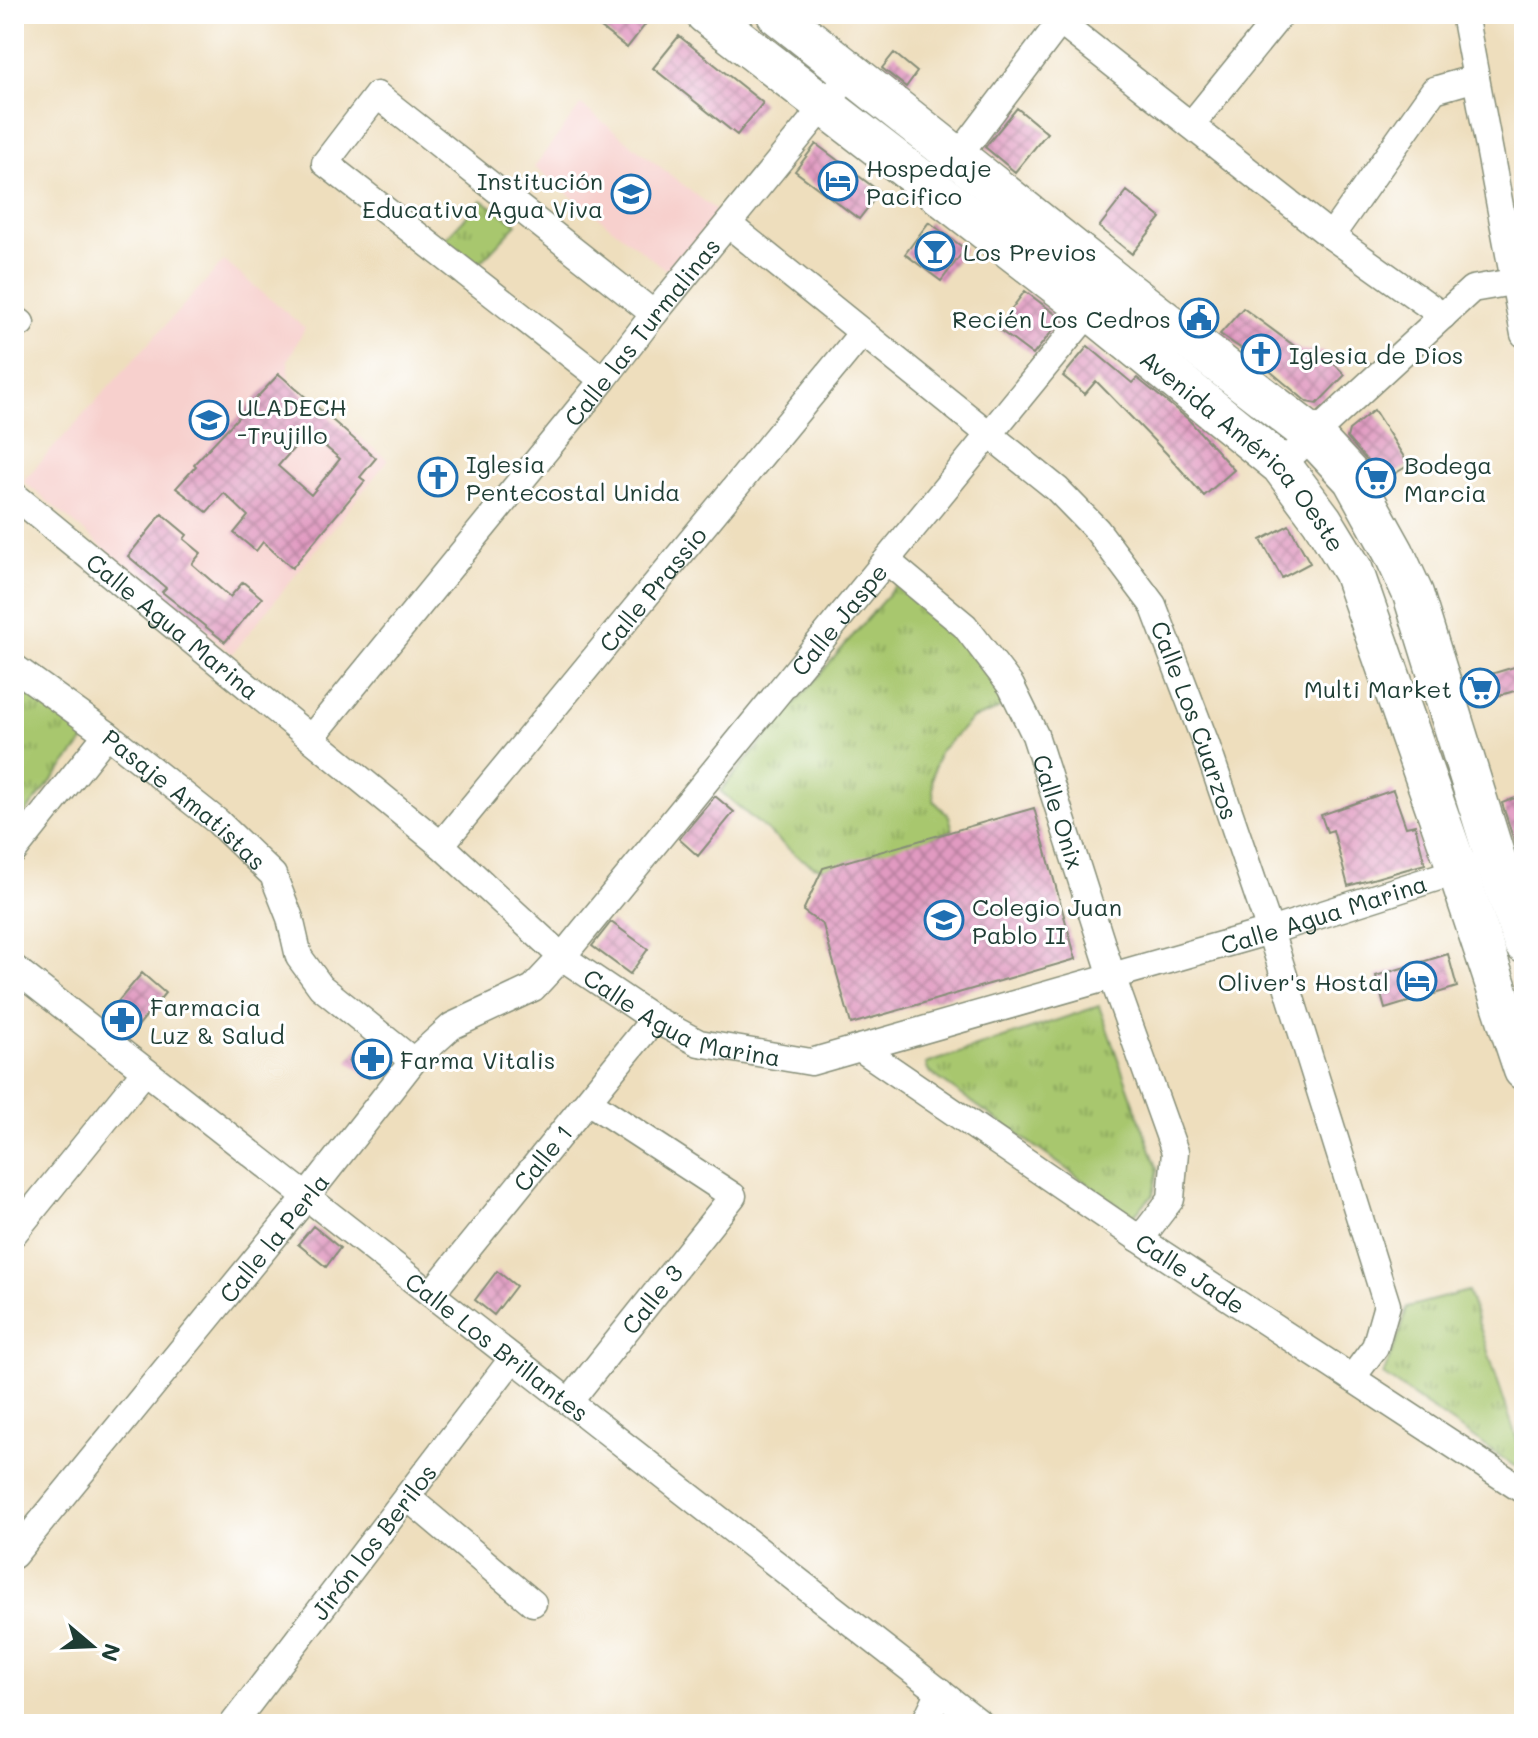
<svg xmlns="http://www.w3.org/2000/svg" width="1538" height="1738" font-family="Mali,sans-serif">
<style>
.built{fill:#f7d0cd}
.park{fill:url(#park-tufts);stroke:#648251;stroke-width:2}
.building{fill:url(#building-cross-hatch);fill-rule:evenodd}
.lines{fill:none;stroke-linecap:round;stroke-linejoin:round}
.street-casing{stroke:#868e78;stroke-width:29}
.primary-casing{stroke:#868e78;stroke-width:43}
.street{stroke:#fff;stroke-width:26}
.primary{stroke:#fff;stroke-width:40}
.labels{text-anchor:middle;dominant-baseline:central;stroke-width:6;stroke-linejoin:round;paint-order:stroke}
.poi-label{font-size:24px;fill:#1f3d34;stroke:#fff;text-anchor:start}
.street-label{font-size:24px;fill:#1f3d34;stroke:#fff}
</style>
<defs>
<pattern id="park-tufts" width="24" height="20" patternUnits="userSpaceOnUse" patternTransform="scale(2)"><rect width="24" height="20" fill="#a8c76e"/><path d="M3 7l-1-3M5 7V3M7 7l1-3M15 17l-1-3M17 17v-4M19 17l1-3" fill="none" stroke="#88a35b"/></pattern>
<pattern id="building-cross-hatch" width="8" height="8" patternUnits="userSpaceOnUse" patternTransform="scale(2)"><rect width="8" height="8" fill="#e19ac1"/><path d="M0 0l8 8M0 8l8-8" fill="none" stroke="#b67f9e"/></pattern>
</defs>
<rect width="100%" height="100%" fill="#fff"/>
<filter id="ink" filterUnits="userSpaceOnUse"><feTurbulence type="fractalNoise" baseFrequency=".0125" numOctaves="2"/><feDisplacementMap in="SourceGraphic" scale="16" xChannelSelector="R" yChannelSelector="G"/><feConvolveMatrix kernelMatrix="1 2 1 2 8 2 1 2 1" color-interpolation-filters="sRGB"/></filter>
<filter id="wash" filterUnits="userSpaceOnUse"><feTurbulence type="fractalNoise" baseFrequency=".006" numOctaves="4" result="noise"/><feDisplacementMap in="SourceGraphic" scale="32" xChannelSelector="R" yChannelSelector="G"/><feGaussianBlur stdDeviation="1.8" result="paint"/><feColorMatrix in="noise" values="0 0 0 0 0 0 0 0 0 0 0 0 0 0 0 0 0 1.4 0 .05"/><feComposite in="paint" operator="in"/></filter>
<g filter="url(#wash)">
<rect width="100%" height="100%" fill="#eedebd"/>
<!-- built -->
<path class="built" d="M 581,105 L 718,212 L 670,273 L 534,167 Z
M 224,261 L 305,328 L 288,360 L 289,380 L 388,460 L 232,654 L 23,481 Z"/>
<!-- park -->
<path class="park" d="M 482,200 L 517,224 L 477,266 L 445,239 Z
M 898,583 L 947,624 L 993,684 L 1004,705 L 993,712 L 973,718 L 939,752 L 932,778 L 934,801 L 949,816 L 953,830 L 854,865 L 830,870 L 814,866 L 797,856 L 720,791 Z
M 14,676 L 90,734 L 14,827 Z
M 1099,1006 L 1158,1170 L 1153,1195 L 1133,1216 L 928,1071 L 926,1064 Z
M 1468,1291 L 1521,1452 L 1520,1465 L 1514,1466 L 1383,1375 L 1401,1330 L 1407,1307 Z"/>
<g id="blocks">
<!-- building -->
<path class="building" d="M 583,14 L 639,14 L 648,21 L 627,48 Z
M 679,36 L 763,103 L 737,135 L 653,68 Z
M 894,53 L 917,72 L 906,87 L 882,68 Z
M 1017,108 L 1047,133 L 1015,172 L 985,147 Z
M 816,144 L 880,192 L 859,219 L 795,171 Z
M 1127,191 L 1161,218 L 1132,254 L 1099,227 Z
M 929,222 L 965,249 L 941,281 L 905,254 Z
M 1025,291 L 1062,319 L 1033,355 L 997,328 Z
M 1243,308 L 1300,350 L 1323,352 L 1345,375 L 1317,404 L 1307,402 L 1252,356 L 1220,334 Z
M 1088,346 L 1132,383 L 1137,378 L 1188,419 L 1234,470 L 1204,496 L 1167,454 L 1096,381 L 1085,394 L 1063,376 Z
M 279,374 L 376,458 L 360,477 L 365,481 L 292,568 L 263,542 L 256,551 L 234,533 L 248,516 L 224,493 L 207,512 L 176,488 L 196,466 L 194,464 ZM 308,432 L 340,459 L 311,495 L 278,466 Z
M 1374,410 L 1409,465 L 1381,482 L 1370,464 L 1347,438 L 1349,430 Z
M 162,514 L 187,535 L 184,539 L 201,553 L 192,564 L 230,597 L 243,582 L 262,598 L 225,642 L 162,592 L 166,588 L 128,556 Z
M 1289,525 L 1310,563 L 1282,578 L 1261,540 Z
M 1524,664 L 1524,688 L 1475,703 L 1468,681 Z
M 1393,790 L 1406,827 L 1415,825 L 1425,864 L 1348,886 L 1333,830 L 1327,832 L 1321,815 Z
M 715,796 L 734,812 L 698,856 L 679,839 Z
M 1515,798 L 1524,822 L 1524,872 L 1502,803 Z
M 1034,808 L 1076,959 L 851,1024 L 823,925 L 803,911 L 823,868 Z
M 611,922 L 648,949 L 630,974 L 592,946 Z
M 1448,954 L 1457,987 L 1385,1009 L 1376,976 Z
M 142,973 L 165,993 L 129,1037 L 104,1018 Z
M 364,1042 L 385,1059 L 369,1078 L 348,1061 Z
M 313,1226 L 340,1248 L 326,1267 L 298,1244 Z
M 497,1271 L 516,1286 L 494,1315 L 475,1300 Z"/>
</g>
</g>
<g filter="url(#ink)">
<use href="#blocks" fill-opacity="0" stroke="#868e78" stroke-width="2"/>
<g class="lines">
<!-- street casing -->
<g class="street-casing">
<g id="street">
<path d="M 1050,14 L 1331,236 L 1443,316"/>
<path d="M 1464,14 L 1524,334"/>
<path d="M 1191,125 L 1281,14"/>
<path d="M 957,158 L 1066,14"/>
<path id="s1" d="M 728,224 L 1057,489 L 1097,530 L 1153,605 L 1206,744 L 1270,931 L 1387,1305 L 1375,1347 L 1352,1378"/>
<path d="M 1331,236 L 1434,90 L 1476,78"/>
<path d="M 14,318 L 21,323"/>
<path d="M 603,380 L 325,163 L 377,95 L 654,314"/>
<path d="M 1281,465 L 1472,289 L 1524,280"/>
<path id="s2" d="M 14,495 L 441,845 L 562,957 L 654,1019 L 699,1043 L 811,1062 L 1270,931 L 1470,867"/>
<path id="s3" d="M 887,561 L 965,626 L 1011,686 L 1035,735 L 1112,976 L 1175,1152 L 1171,1199 L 1148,1229 L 1138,1238"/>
<path id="s4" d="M 14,667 L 107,734 L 218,822 L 273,875 L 290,918 L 299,957 L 321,987 L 413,1061"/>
<path id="s5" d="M 311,738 L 603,380 L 654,314 L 851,73"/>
<path id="s6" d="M 441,845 L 862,333"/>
<path d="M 14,851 L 107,734"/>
<path id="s7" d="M 14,968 L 981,1724"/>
<path id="s8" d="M 860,1048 L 1138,1238 L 1524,1491"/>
<path d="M 14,1233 L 145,1071"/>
<path id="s9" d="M 431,1294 L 654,1019"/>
<path id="s10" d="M 569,1402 L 733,1196 L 588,1101"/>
<path d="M 407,1497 L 533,1603"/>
<path id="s11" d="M 14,1555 L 296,1210 L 413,1061 L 452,1026 L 533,988 L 562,957 L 1100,299"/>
<path id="s12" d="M 233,1724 L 513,1358"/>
<path d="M 924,1724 L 940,1691"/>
</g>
</g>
<!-- primary casing -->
<g class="primary-casing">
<g id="primary">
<path id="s13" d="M 706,14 L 1091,311 L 1281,465 L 1322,520 L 1353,571 L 1458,871 L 1524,1070"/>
<path d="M 777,14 L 1113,281 L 1313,436 L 1353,479 L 1394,553 L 1413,594 L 1496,861 L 1524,943"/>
</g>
</g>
<!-- street -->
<use href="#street" class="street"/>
<!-- primary -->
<use href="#primary" class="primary"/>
</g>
</g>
<!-- icons -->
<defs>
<g id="hotel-ring" transform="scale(2)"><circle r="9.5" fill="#fff" stroke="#1f6fb2" stroke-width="1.5"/><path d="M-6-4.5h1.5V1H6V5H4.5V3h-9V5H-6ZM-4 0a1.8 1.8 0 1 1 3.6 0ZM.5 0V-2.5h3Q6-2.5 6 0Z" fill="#1f6fb2"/></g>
<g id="school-ring" transform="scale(2)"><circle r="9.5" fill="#fff" stroke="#1f6fb2" stroke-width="1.5"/><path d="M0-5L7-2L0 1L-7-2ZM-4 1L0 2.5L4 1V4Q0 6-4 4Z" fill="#1f6fb2"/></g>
<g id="bar-ring" transform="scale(2)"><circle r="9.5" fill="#fff" stroke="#1f6fb2" stroke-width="1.5"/><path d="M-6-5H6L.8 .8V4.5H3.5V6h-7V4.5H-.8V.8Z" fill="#1f6fb2"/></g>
<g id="civic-ring" transform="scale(2)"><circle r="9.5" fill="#fff" stroke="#1f6fb2" stroke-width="1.5"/><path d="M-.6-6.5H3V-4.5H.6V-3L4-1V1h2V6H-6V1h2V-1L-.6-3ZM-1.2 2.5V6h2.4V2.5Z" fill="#1f6fb2"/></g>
<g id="church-ring" transform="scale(2)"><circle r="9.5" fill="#fff" stroke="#1f6fb2" stroke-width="1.5"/><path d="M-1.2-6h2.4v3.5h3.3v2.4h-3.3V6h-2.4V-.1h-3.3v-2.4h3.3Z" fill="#1f6fb2"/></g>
<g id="university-ring" transform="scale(2)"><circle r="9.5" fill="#fff" stroke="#1f6fb2" stroke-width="1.5"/><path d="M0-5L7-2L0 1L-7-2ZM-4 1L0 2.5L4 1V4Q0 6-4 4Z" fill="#1f6fb2"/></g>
<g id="supermarket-ring" transform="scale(2)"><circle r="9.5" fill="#fff" stroke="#1f6fb2" stroke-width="1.5"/><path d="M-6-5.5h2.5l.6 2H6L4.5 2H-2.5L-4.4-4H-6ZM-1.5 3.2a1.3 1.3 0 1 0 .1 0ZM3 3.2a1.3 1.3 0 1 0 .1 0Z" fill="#1f6fb2"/></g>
<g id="pharmacy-ring" transform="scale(2)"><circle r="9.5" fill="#fff" stroke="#1f6fb2" stroke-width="1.5"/><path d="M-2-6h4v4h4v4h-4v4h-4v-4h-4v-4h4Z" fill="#1f6fb2"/></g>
</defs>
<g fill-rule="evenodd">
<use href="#hotel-ring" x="838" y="181"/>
<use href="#school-ring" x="631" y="194"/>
<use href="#bar-ring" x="935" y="251"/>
<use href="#civic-ring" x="1199" y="318"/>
<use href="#church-ring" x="1261" y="354"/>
<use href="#university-ring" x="209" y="420"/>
<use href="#church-ring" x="438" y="477"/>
<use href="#supermarket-ring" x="1376" y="478"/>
<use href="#supermarket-ring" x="1480" y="688"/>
<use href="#university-ring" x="944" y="920"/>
<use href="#hotel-ring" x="1417" y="981"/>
<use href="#pharmacy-ring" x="122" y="1020"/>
<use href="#pharmacy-ring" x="372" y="1059"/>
</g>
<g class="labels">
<!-- poi labels -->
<g class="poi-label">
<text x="866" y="167">Hospedaje<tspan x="866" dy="28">Pacifico</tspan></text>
<text x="603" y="180" text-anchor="end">Institución<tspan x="603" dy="28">Educativa Agua Viva</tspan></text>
<text x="963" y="251">Los Previos</text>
<text x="1171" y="318" text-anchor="end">Recién Los Cedros</text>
<text x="1289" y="354">Iglesia de Dios</text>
<text x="237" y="406">ULADECH<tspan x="237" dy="28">-Trujillo</tspan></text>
<text x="466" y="463">Iglesia<tspan x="466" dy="28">Pentecostal Unida</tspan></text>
<text x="1404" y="464">Bodega<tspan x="1404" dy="28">Marcia</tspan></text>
<text x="1452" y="688" text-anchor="end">Multi Market</text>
<text x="972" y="906">Colegio Juan<tspan x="972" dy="28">Pablo II</tspan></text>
<text x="1389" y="981" text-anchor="end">Oliver's Hostal</text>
<text x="150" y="1006">Farmacia<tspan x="150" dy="28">Luz &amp; Salud</tspan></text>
<text x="400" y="1059">Farma Vitalis</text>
</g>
<!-- street labels -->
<g class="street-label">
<text stroke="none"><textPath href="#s5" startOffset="524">Calle las Turmalinas</textPath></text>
<text stroke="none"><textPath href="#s13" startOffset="694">Avenida América Oeste</textPath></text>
<text stroke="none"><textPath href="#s6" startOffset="332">Calle Prassio</textPath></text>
<text stroke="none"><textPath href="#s11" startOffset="1256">Calle Jaspe</textPath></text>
<text stroke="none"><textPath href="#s2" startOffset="206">Calle Agua Marina</textPath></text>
<text stroke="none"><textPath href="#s1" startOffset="696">Calle Los Cuarzos</textPath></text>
<text stroke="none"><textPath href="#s4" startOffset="216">Pasaje Amatistas</textPath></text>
<text stroke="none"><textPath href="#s3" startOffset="312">Calle Onix</textPath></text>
<text stroke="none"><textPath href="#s2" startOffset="1526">Calle Agua Marina</textPath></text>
<text stroke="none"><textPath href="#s2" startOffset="854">Calle Agua Marina</textPath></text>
<text stroke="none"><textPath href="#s9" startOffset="176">Calle 1</textPath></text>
<text stroke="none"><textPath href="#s11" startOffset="410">Calle la Perla</textPath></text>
<text stroke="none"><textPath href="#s8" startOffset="400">Calle Jade</textPath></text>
<text stroke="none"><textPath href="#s10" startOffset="132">Calle 3</textPath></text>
<text stroke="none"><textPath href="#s7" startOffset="614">Calle Los Brillantes</textPath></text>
<text stroke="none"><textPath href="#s12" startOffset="230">Jirón los Berilos</textPath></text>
</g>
</g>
<!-- margin -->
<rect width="1538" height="1738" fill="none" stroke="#fff" stroke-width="48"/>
<!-- north arrow -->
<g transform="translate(92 1646) rotate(109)" stroke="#ffffff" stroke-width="6" paint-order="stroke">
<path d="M0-6L14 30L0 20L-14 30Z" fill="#1f3d34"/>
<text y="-12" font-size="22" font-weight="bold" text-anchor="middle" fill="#1f3d34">N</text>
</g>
</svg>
